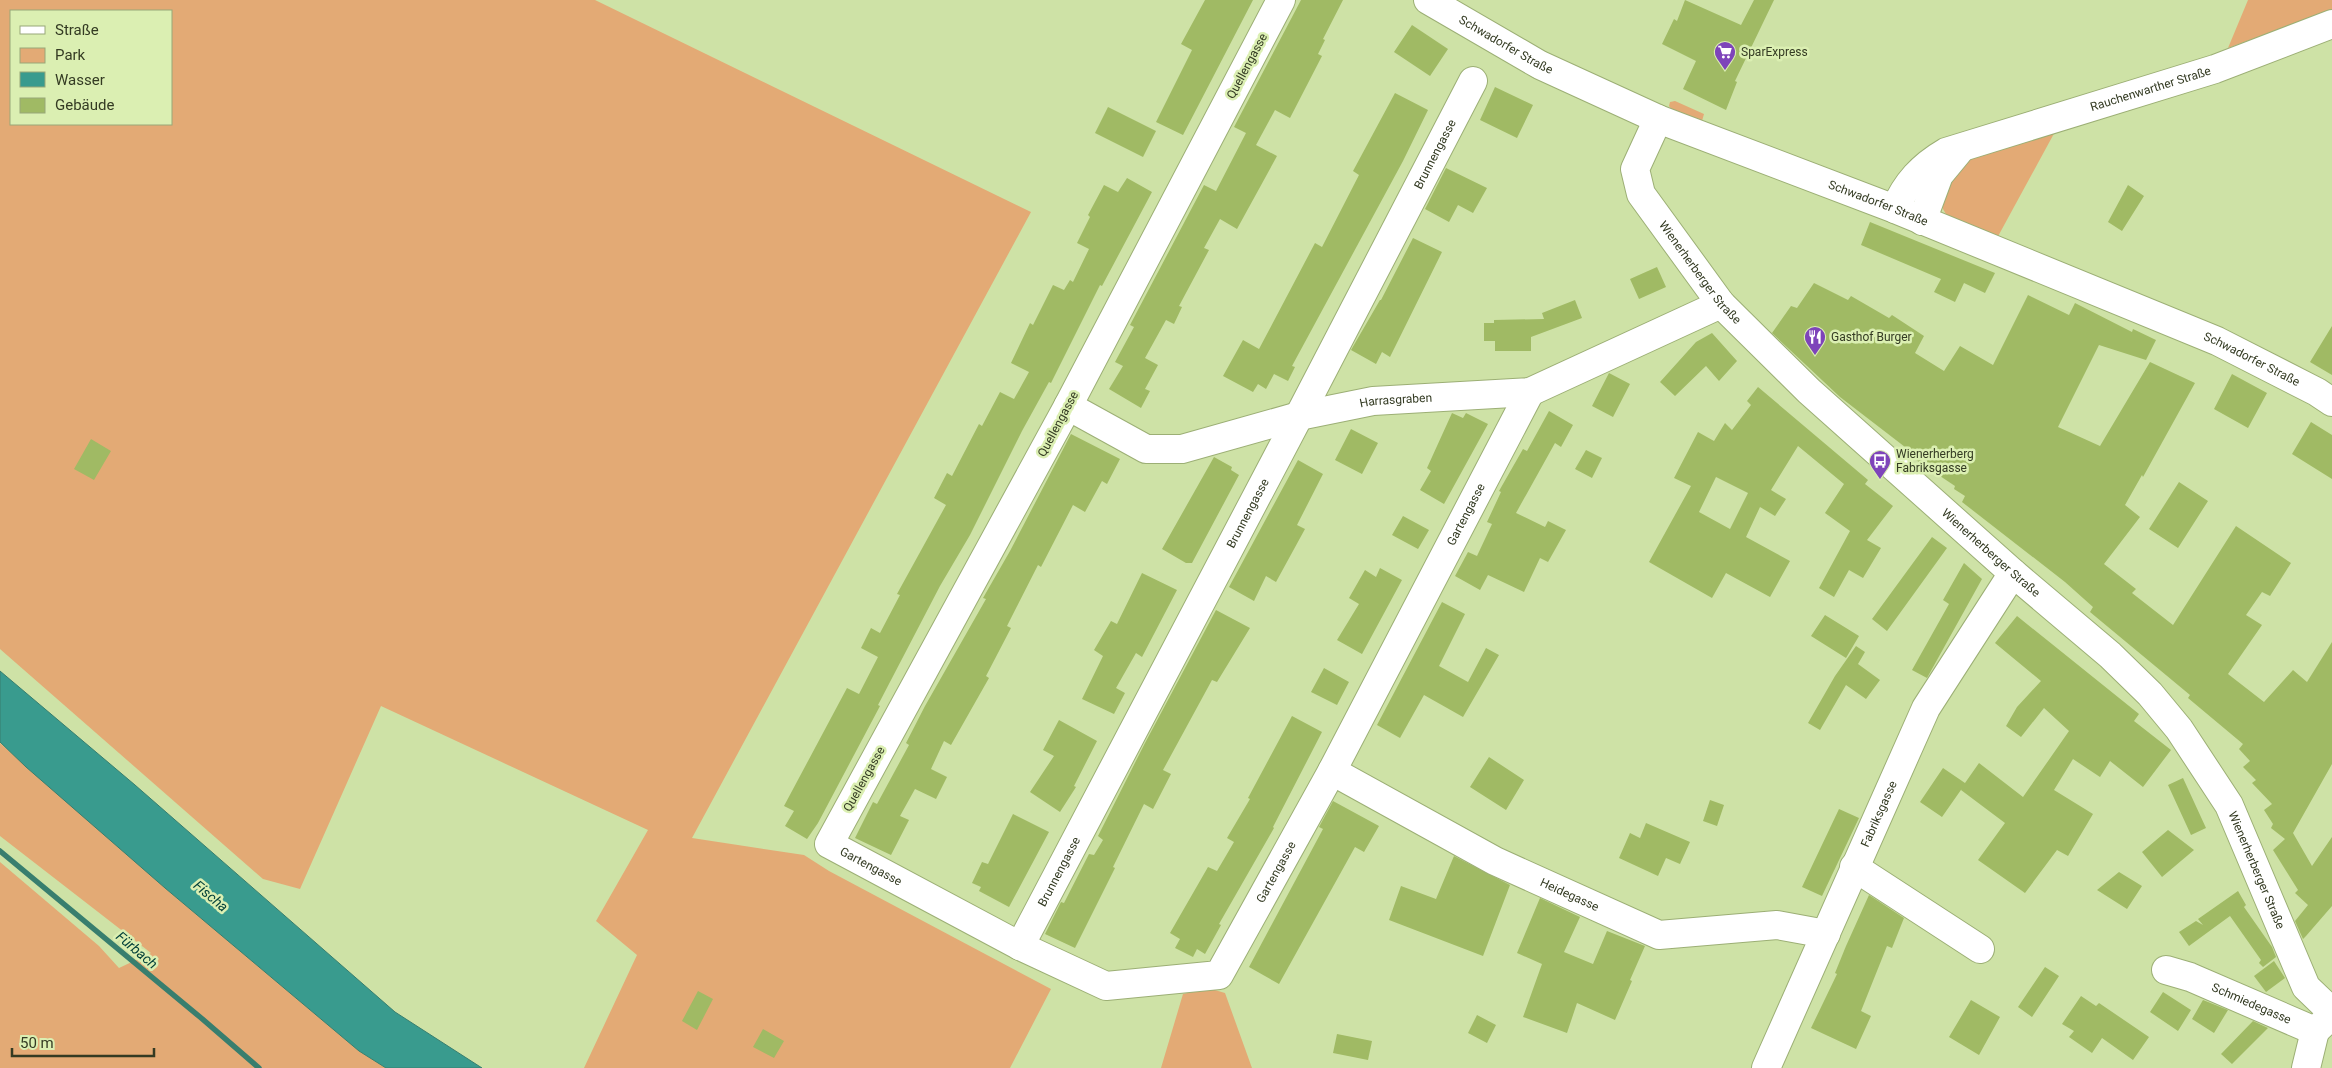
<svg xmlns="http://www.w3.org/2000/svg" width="2332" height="1068" font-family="Roboto,sans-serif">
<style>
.green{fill:#e3aa75;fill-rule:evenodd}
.water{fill:#399b8e;stroke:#387e6e}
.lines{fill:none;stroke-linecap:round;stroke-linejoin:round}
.stream{stroke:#387e6e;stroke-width:5.5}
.building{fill:#a0ba64;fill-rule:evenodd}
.minor-casing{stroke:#9caf75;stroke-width:30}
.major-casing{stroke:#9caf75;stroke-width:30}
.minor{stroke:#fff;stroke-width:28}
.major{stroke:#fff;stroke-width:28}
.labels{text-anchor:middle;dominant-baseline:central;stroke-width:5;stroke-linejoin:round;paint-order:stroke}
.street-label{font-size:12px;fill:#343b23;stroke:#dbefb2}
.poi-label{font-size:12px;fill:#343b23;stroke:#dbefb2;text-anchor:start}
.water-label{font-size:14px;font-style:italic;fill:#04413a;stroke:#dbefb2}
</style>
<rect width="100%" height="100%" fill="#cee2a6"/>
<!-- green -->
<path class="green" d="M 0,0 L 595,0 L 1031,212 L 692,838 L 804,855 L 829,871 L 1051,989 L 1010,1068 L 584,1068 L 637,955 L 596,921 L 648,830 L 381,706 L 300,889 L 263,879 L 0,649 ZM 11,11 L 171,11 L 171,124 L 11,124 Z
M 2248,0 L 2332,0 L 2332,10 L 2228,48 Z
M 1675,101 L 1704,114 L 1702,121 L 1672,110 L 1669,106 L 1670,102 Z
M 2057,128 L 1996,240 L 1950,221 L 1943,209 L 1942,195 L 1947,181 L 1966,160 Z
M 0,743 L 165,888 L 359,1051 L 386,1068 L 0,1068 L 0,862 L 99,946 L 119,968 L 151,953 L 0,836 Z
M 1208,988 L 1225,993 L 1252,1068 L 1161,1068 L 1183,994 Z"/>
<!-- water -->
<path class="water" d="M 0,671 L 135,785 L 395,1012 L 482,1068 L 386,1068 L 359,1051 L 165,888 L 26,767 L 0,742 Z"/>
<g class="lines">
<!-- stream -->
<path class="stream" d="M 0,851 L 200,1017 L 259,1068"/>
</g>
<!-- building -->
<path class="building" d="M 1205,0 L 1253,0 L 1183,135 L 1156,122 L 1192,50 L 1181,44 Z
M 1301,0 L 1343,0 L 1323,39 L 1325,40 L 1318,54 L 1322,56 L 1290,118 L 1275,110 L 1256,145 L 1277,156 L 1237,229 L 1220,219 L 1204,248 L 1209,250 L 1179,306 L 1182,307 L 1174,324 L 1166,320 L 1145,358 L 1158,365 L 1145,389 L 1150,391 L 1141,408 L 1109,389 L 1123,366 L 1115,362 L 1134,327 L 1130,325 L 1204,185 L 1216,191 L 1246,133 L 1234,127 Z
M 1685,0 L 1741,25 L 1754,0 L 1774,0 L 1735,81 L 1737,82 L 1726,110 L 1683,89 L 1696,61 L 1662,44 L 1674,19 L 1677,21 Z
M 1412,25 L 1448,49 L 1430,76 L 1394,52 Z
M 1495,87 L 1533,105 L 1517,138 L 1480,120 Z
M 1395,93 L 1428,110 L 1403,161 L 1292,366 L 1295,367 L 1288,381 L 1274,374 L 1266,389 L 1258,384 L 1253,392 L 1223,376 L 1243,340 L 1259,349 L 1315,243 L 1322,247 L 1359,175 L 1353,171 Z
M 1108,107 L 1156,131 L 1143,157 L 1095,133 Z
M 1446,168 L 1487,188 L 1473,213 L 1458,205 L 1449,222 L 1425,209 Z
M 1127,178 L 1152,192 L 1102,286 L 1100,285 L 1051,383 L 1049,382 L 1022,431 L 970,535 L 940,586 L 878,705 L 880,706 L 818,823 L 807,839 L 785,826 L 794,811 L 784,806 L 847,688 L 859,694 L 878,657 L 861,648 L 871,628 L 880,633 L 900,595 L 897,594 L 946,505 L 934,498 L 947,473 L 952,476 L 979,424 L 982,426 L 1000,392 L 1014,399 L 1029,372 L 1011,363 L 1030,323 L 1033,325 L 1053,285 L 1064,290 L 1070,280 L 1073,282 L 1089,249 L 1077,243 L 1090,217 L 1088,215 L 1104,185 L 1118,192 Z
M 2128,185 L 2144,196 L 2122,231 L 2108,222 Z
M 1870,222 L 1995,273 L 1985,293 L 1964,283 L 1955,302 L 1934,292 L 1941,279 L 1861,245 Z
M 1413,238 L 1442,252 L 1390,357 L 1382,352 L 1376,364 L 1351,350 L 1380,300 L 1381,300 Z
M 1657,267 L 1666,287 L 1639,299 L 1630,279 Z
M 1814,283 L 1848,300 L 1851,296 L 1889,318 L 1892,315 L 1924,336 L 1915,353 L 1944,371 L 1960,346 L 1993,365 L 2028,295 L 2069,315 L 2075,303 L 2132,332 L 2133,329 L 2156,340 L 2146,360 L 2099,345 L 2058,427 L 2100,446 L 2150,362 L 2195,383 L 2143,477 L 2142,475 L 2125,505 L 2140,517 L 2104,564 L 2136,589 L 2132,593 L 2173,625 L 2236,526 L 2291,563 L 2270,596 L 2262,592 L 2246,615 L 2262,625 L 2228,674 L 2264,702 L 2293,670 L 2307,682 L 2332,642 L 2332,764 L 2293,833 L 2312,866 L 2332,837 L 2332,906 L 2306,936 L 2303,939 L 2295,921 L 2308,905 L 2295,893 L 2298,890 L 2273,850 L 2285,839 L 2271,828 L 2273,824 L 2264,810 L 2272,804 L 2252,783 L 2256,780 L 2243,767 L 2250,761 L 2239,749 L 2243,744 L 2188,698 L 2190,695 L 2090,612 L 2093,607 L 2065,582 L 1962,502 L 1965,496 L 1954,489 L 1955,486 L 1916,460 L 1918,457 L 1840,397 L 1772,333 L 1791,306 L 1797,308 Z
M 1575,300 L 1582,318 L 1531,337 L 1531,351 L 1495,351 L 1495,341 L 1484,341 L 1484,323 L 1494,323 L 1494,320 L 1544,319 L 1542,313 Z
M 2332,326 L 2332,375 L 2310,362 Z
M 1712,333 L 1737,361 L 1719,381 L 1706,366 L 1675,396 L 1660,382 L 1696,342 Z
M 1609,373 L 1630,384 L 1613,417 L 1592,406 Z
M 2232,374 L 2267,393 L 2248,428 L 2214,409 Z
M 1758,387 L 1868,480 L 1865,484 L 1893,506 L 1867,540 L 1881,548 L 1863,578 L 1849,570 L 1834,597 L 1819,588 L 1850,531 L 1825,513 L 1844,484 L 1798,446 L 1771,490 L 1786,499 L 1775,516 L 1760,507 L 1746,537 L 1790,561 L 1770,597 L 1726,573 L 1712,598 L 1649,562 L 1691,486 L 1674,478 L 1698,432 L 1714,441 L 1725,423 L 1732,430 L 1751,405 L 1747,401 ZM 1716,477 L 1748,493 L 1730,529 L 1699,512 Z
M 1549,411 L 1573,425 L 1561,447 L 1555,443 L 1516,513 L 1545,527 L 1548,521 L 1566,530 L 1548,562 L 1540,558 L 1524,592 L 1488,575 L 1480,590 L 1455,576 L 1468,552 L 1477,556 L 1492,524 L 1487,522 L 1501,492 L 1499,491 L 1523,449 L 1527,451 Z
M 1452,413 L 1463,418 L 1466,413 L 1488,424 L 1444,504 L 1420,490 L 1431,471 L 1427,468 Z
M 2311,422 L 2332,435 L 2332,479 L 2292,454 Z
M 1351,429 L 1378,443 L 1362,474 L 1335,460 Z
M 1071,434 L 1120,459 L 1107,484 L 1102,481 L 1085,512 L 1073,505 L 1041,567 L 1038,565 L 1007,626 L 1011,628 L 986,676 L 989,678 L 951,745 L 944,741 L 931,769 L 947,777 L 936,799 L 915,789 L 900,816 L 909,820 L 891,855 L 855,838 L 873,802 L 877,804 L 909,745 L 906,743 L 925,706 L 986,599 L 983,598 L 1010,551 Z
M 91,439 L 111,451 L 94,480 L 74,469 Z
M 1586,450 L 1602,458 L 1592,478 L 1575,469 Z
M 1214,457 L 1232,467 L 1231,470 L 1239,475 L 1192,563 L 1186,563 L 1162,549 Z
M 1298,460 L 1323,474 L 1297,525 L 1305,529 L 1276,582 L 1266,576 L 1254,601 L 1229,587 Z
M 2179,482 L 2208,501 L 2178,548 L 2149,529 Z
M 1403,516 L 1429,530 L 1418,549 L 1392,535 Z
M 1932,537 L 1947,548 L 1887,631 L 1872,619 Z
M 1964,563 L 1982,579 L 1927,678 L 1912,670 L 1949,604 L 1943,600 Z
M 1380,568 L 1402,580 L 1362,654 L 1337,640 L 1359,604 L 1349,598 L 1365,570 L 1376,577 Z
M 1142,573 L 1177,590 L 1142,657 L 1136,653 L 1116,688 L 1125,693 L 1114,714 L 1082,699 L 1103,656 L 1094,650 L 1111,621 L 1117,624 Z
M 1442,602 L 1465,614 L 1439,666 L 1468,682 L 1486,648 L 1499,655 L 1463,717 L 1424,695 L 1400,738 L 1377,725 Z
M 1216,610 L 1250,628 L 1217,682 L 1212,680 L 1163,770 L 1171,774 L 1153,809 L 1144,804 L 1113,867 L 1115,868 L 1075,948 L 1045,934 L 1061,902 L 1064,903 L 1089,854 L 1094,855 L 1103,840 L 1098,836 L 1145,743 Z
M 1825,615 L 1859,636 L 1846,658 L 1811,636 Z
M 2017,616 L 2139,714 L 2134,721 L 2171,750 L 2143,787 L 2110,761 L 2100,777 L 2073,759 L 2054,790 L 2093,814 L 2068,856 L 2057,850 L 2025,893 L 1978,860 L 2005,823 L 1961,790 L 1963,787 L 1942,817 L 1920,802 L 1943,768 L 1965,783 L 1979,763 L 2023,797 L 2069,731 L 2044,708 L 2021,737 L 2006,726 L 2017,707 L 2041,681 L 1995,643 Z
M 1856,646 L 1865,652 L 1858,664 L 1880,680 L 1866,699 L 1846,685 L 1820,730 L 1808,723 L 1835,676 Z
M 1324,668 L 1349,682 L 1337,705 L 1311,692 Z
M 1292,716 L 1322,732 L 1273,827 L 1274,828 L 1219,924 L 1221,925 L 1205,954 L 1197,949 L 1193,957 L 1175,948 L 1180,939 L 1170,933 L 1208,867 L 1217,871 L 1234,842 L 1227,838 L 1250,799 L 1248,798 Z
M 1059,720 L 1097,741 L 1074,786 L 1076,787 L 1060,812 L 1030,792 L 1054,756 L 1043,750 Z
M 1489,757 L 1524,780 L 1506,810 L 1470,787 Z
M 2183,778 L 2206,828 L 2191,835 L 2168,785 Z
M 1710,800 L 1724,805 L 1717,826 L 1703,821 Z
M 1333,801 L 1379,826 L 1364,852 L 1355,847 L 1279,984 L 1249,967 L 1323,829 L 1319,827 Z
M 1839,809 L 1859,818 L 1822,896 L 1802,887 Z
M 1013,814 L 1049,832 L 1009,907 L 979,891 L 981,887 L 972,883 L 982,862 L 988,864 Z
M 1646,823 L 1690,842 L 1680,864 L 1666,858 L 1658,876 L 1619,858 L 1630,833 L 1640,838 Z
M 2168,830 L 2194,850 L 2162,877 L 2142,852 Z
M 1454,856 L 1510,885 L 1483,956 L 1389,920 L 1401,886 L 1436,899 Z
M 2119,872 L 2142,886 L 2127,909 L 2097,890 Z
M 2238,891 L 2246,905 L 2244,907 L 2272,947 L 2276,957 L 2263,967 L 2259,963 L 2261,960 L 2230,916 L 2189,946 L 2179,932 L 2196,921 L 2203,925 L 2198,919 Z
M 1869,895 L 1904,918 L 1892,948 L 1887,946 L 1861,1011 L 1871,1016 L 1856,1049 L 1811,1028 L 1837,974 L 1835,973 L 1846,946 Z
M 1540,898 L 1580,917 L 1564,952 L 1593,964 L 1607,931 L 1645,946 L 1630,980 L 1632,981 L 1615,1020 L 1577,1003 L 1567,1033 L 1523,1017 L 1542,964 L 1517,953 Z
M 2274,961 L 2285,978 L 2266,992 L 2254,976 Z
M 2045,967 L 2059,976 L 2032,1017 L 2018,1007 Z
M 698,991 L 713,999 L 697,1030 L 682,1021 Z
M 2163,992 L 2191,1010 L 2178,1031 L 2150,1012 Z
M 2081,996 L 2096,1006 L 2099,1003 L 2149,1037 L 2133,1060 L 2102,1038 L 2092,1053 L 2069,1037 L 2074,1031 L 2062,1024 Z
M 1971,1000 L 2000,1017 L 1979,1055 L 1949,1037 Z
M 2203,1000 L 2228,1010 L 2214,1033 L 2192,1019 Z
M 1477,1015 L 1496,1025 L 1487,1043 L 1468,1033 Z
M 2253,1021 L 2268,1028 L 2232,1064 L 2221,1054 Z
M 763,1029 L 784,1041 L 774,1058 L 753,1047 Z
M 1337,1034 L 1372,1041 L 1368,1060 L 1333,1053 Z"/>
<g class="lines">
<!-- minor casing -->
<g class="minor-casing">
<g id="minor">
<path id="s1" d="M 1281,0 L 1068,406 L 829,844 L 1020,946 L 1106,986 L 1219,975 L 1332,771 L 1530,392"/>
<path id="s2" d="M 1658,119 L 1635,169 L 1641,194 L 1721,304 L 1809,391 L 2013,573 L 2110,655 L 2150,694 L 2179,729 L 2229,805 L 2306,987 L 2332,1012"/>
<path id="s3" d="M 1068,406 L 1146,449 L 1182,449 L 1299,416 L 1373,401 L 1530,392 L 1721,304"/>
<path id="s4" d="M 1332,771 L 1495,861 L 1659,935 L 1777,925 L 1826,934"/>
<path d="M 1854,867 L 1980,949"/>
<path id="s5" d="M 1020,946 L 1299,416 L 1473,81"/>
<path id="s6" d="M 2166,970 L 2190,977 L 2315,1031 L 2332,1015"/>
<path id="s7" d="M 1766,1068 L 1926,708 L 2013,573"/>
<path d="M 2306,1068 L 2315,1031"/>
</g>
</g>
<!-- major casing -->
<g class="major-casing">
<g id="major">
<path id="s8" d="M 1428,0 L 1540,65 L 1658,119 L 1895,209 L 2217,341 L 2317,392 L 2332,402"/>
<path id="s9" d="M 1895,209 C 1906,183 1922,166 1946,152 L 2215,69 L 2332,24"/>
<path d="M 1922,221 L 1939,175 L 1958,152"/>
</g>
</g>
<!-- minor -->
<use href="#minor" class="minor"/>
<!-- major -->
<use href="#major" class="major"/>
</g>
<!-- icons -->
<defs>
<g id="supermarket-pin" transform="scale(1.125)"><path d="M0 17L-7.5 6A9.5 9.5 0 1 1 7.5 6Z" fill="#7e44ba" stroke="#dbefb2"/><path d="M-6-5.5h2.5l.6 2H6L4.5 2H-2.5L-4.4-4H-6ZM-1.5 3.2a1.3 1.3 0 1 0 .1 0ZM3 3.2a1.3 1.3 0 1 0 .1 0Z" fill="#fff"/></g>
<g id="restaurant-pin" transform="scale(1.125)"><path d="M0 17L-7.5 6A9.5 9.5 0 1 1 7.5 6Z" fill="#7e44ba" stroke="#dbefb2"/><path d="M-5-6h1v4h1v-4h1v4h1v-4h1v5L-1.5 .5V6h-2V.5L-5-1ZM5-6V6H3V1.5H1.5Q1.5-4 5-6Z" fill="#fff"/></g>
<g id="bus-pin" transform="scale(1.125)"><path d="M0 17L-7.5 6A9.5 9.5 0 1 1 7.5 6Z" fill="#7e44ba" stroke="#dbefb2"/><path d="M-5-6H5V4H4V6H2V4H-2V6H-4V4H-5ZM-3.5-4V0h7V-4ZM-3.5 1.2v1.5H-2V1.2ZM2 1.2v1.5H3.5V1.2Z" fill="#fff"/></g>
</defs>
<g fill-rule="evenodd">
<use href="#supermarket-pin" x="1725" y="52"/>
<use href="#restaurant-pin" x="1815" y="337"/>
<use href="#bus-pin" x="1880" y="461"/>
</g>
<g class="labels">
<!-- street labels -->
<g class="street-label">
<text stroke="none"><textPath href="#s8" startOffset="90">Schwadorfer Straße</textPath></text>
<text transform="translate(1247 66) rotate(-62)">Quellengasse</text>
<text stroke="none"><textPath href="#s9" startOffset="292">Rauchenwarther Straße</textPath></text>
<text stroke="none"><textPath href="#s5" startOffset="894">Brunnengasse</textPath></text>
<text stroke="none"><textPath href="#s8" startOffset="495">Schwadorfer Straße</textPath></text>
<text stroke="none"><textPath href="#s2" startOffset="179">Wienerherberger Straße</textPath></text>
<text stroke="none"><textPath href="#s8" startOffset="900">Schwadorfer Straße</textPath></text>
<text stroke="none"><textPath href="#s3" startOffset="345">Harrasgraben</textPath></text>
<text transform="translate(1058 424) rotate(-62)">Quellengasse</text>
<text stroke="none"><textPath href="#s5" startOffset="489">Brunnengasse</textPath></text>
<text stroke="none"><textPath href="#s1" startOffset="1905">Gartengasse</textPath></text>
<text stroke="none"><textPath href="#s2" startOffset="584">Wienerherberger Straße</textPath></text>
<text transform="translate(864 779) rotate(-61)">Quellengasse</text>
<text stroke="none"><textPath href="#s7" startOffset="278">Fabriksgasse</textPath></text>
<text stroke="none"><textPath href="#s1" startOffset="1005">Gartengasse</textPath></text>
<text stroke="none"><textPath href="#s2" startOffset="1004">Wienerherberger Straße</textPath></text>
<text stroke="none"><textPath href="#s5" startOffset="84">Brunnengasse</textPath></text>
<text stroke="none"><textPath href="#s1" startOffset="1500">Gartengasse</textPath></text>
<text stroke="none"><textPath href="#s4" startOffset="268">Heidegasse</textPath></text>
<text stroke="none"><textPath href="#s6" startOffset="92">Schmiedegasse</textPath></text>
</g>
<!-- poi labels -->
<g class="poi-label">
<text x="1741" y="52">SparExpress</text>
<text x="1831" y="337">Gasthof Burger</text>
<text x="1896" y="454">Wienerherberg<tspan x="1896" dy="14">Fabriksgasse</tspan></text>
</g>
<!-- water labels -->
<g class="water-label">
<text transform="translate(211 896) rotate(40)">Fischa</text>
<text transform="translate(137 950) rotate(40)">Fürbach</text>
</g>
</g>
<!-- legend -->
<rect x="10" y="10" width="162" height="115" fill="#dbefb2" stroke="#98a779"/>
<rect x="20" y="26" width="25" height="8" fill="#ffffff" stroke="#98a779"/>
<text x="55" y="35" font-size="15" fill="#343b23">Straße</text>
<rect x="20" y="48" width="25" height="15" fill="#e3aa75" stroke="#98a779"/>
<text x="55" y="60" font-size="15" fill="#343b23">Park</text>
<rect x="20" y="72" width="25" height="15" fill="#399b8e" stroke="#98a779"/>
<text x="55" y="85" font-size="15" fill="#343b23">Wasser</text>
<rect x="20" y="98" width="25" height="15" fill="#a0ba64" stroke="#98a779"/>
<text x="55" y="110" font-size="15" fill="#343b23">Gebäude</text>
<!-- scale -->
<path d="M12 1048v8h142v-8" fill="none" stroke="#343b23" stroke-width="2.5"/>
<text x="20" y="1048" font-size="15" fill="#343b23" stroke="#dbefb2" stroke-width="4" paint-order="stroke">50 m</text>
</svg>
